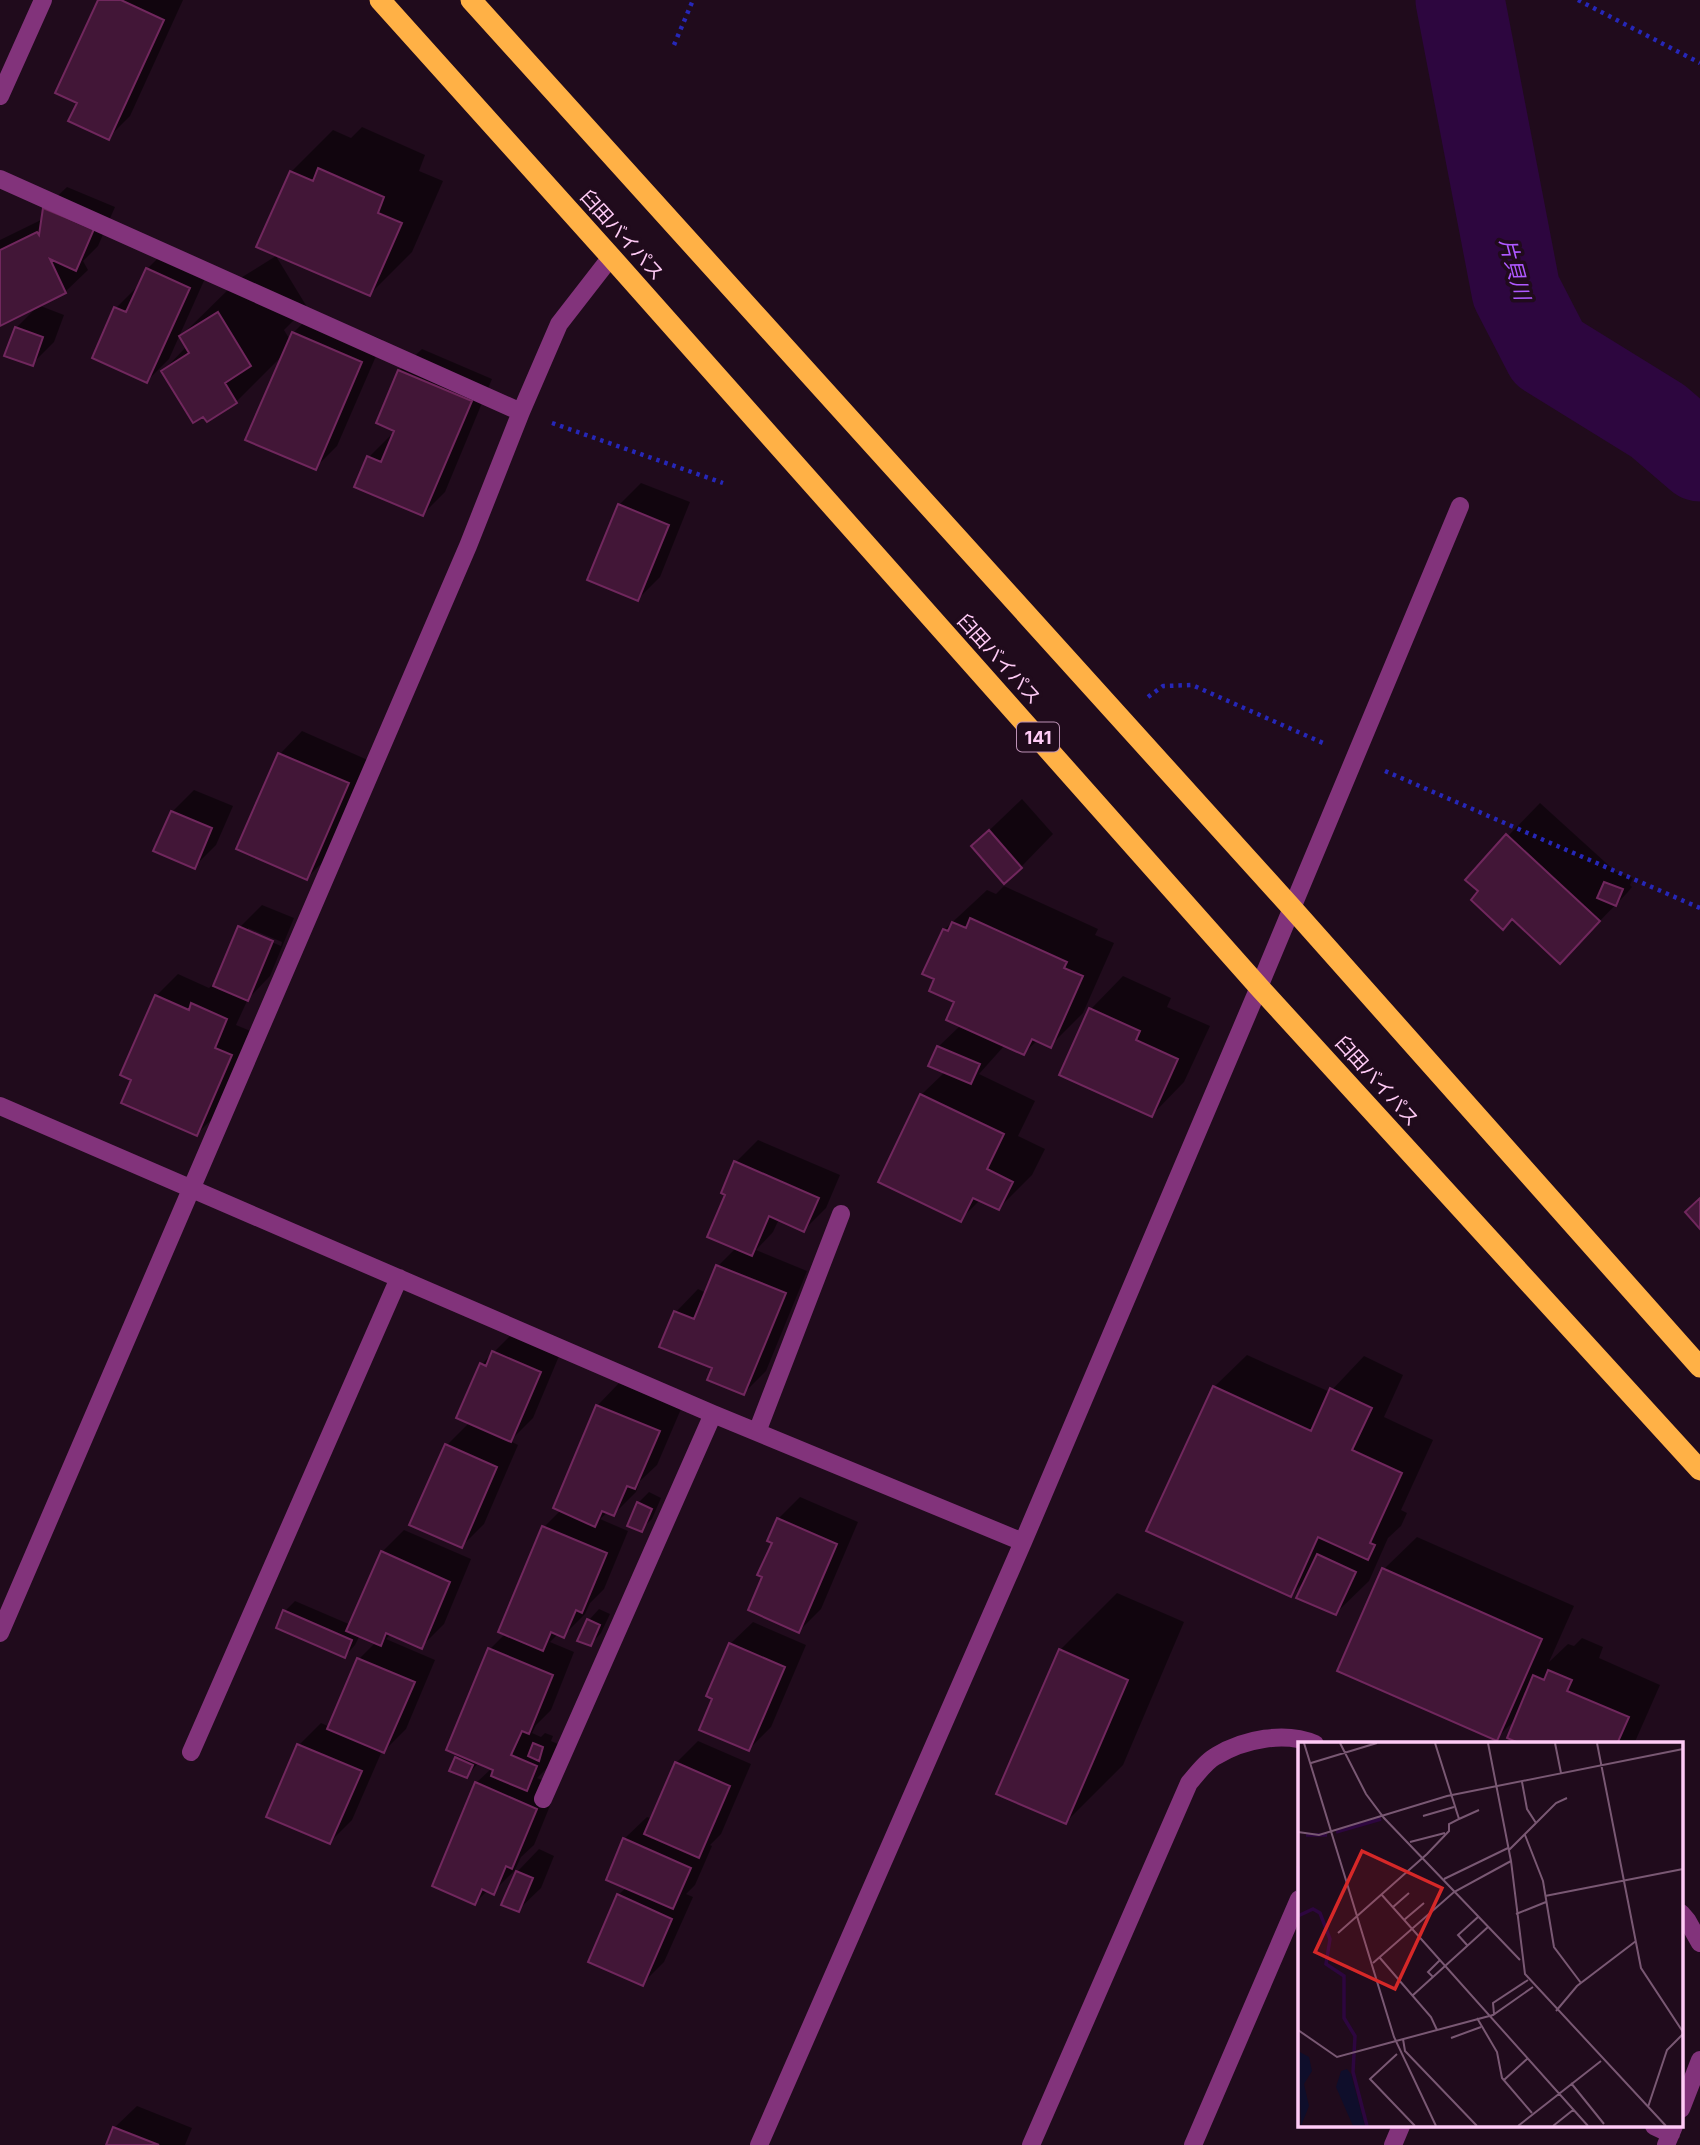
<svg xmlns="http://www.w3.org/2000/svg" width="1700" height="2145" font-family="Inter,'Noto Sans JP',sans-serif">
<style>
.shadow{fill:#0007;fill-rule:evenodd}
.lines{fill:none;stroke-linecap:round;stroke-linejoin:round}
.river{stroke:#2d063f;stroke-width:89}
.building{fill:#421637;stroke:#70275d;stroke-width:2}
.path{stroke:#2627b8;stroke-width:4.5;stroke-dasharray:3.5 5;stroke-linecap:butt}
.minor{stroke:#82337b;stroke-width:18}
.highway{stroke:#ffb146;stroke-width:21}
.labels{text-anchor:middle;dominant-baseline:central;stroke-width:7;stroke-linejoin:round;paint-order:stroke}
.shield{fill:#200b1c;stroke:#bc91b5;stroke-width:2}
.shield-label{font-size:18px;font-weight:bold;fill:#ffcbf6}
.street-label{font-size:19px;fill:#ffcbf6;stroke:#200b1c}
.water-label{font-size:21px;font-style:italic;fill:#af59ff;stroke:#200b1c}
.inset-river{fill:none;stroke:#2d063f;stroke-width:3.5}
.inset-road{fill:none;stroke:#795873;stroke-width:2}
.view{fill:#d62828;fill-opacity:0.15;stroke:#d62828;stroke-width:3.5}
.inset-edge{fill:none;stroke:#ffcbf6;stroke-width:3.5}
</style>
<rect width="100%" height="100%" fill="#200b1c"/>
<!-- shadow -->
<path class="shadow" d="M 100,0 L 183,0 L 130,116 L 108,138 L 79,102 Z
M 362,127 L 425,155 L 419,171 L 443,181 L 412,252 L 370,294 L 291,172 L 333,130 L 351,138 Z
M 67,187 L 115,207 L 98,246 L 83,261 L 88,270 L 65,292 L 38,305 L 64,315 L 54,342 L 32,364 L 16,328 L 38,306 L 0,324 L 0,240 L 43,219 L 45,208 Z
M 169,247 L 211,265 L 169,359 L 147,381 L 116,308 L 138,286 L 147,269 Z
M 276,256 L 307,307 L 284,330 L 290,340 L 293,333 L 315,311 L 383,340 L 337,446 L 315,468 L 284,354 L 236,402 L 163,371 L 187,346 L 181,336 L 239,279 Z
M 422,349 L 492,379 L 445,492 L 423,514 L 369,457 L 391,435 L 394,436 L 396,430 L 399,371 Z
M 641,483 L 690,502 L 660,577 L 638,599 L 619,505 Z
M 302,731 L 370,761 L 329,856 L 307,878 L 239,849 L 280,754 Z
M 194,790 L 233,806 L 216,845 L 194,867 L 172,812 Z
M 1022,799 L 1053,834 L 1021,867 L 973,846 Z
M 1540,803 L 1616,872 L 1633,878 L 1630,885 L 1632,887 L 1627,893 L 1560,962 L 1513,917 L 1480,891 L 1508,836 Z
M 1004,886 L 1098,929 L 1095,935 L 1114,943 L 1083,1013 L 1051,1045 L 1038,1040 L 1024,1053 L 1005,1045 L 979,1074 L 1035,1101 L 1018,1136 L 1045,1149 L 1032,1175 L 999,1208 L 981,1199 L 961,1219 L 921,1095 L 946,1071 L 938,1047 L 961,1025 L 956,1001 L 936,979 L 944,930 L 987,890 L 996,894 Z
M 262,905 L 294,918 L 270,976 L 248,999 L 236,1025 L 253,1032 L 219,1112 L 197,1134 L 133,1079 L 156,996 L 178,974 L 209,988 L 215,982 L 240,927 ZM 248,928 L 282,942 L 281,946 L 248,932 Z
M 1123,976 L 1171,998 L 1167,1007 L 1210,1026 L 1184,1082 L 1152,1115 L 1091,1009 Z
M 758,1140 L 840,1175 L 826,1208 L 804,1230 L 779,1219 L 773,1232 L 756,1250 L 807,1271 L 766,1371 L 744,1393 L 715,1367 L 662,1346 L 676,1312 L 698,1289 L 706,1293 L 718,1266 L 736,1248 L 727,1194 L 723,1193 L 736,1162 Z
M 516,1330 L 562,1349 L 533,1418 L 510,1441 L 518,1445 L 484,1524 L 462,1546 L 447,1445 L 470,1422 L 458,1417 L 482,1364 Z
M 1247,1355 L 1330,1392 L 1364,1356 L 1403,1375 L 1384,1417 L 1433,1440 L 1401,1510 L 1407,1513 L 1401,1526 L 1388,1538 L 1369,1581 L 1336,1613 L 1306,1580 L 1291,1595 L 1214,1387 Z
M 619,1383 L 681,1409 L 657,1465 L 640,1481 L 636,1492 L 614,1514 L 608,1512 L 600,1519 L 628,1531 L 604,1589 L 590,1603 L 585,1614 L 563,1636 L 558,1634 L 550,1642 L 574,1652 L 551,1710 L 536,1725 L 532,1733 L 541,1737 L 545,1733 L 553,1736 L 551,1741 L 558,1744 L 549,1766 L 537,1778 L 558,1786 L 534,1845 L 521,1857 L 515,1870 L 493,1892 L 488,1890 L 475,1903 L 476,1783 L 492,1768 L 479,1762 L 467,1776 L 456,1758 L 460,1754 L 448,1749 L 490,1649 L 505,1634 L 544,1527 L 561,1510 L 597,1406 Z
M 649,1492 L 661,1498 L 652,1519 L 641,1529 L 638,1503 Z
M 800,1497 L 858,1522 L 821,1609 L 799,1631 L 765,1576 L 778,1519 Z
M 404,1530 L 471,1559 L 444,1624 L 421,1647 L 391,1634 L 386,1639 L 435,1660 L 406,1729 L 384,1751 L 382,1751 L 352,1820 L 330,1842 L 299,1745 L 321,1723 L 330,1727 L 359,1659 L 376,1642 L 360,1635 L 355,1645 L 345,1656 L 285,1611 L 295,1601 L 351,1625 L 382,1552 Z
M 1417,1537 L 1574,1606 L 1549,1662 L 1568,1644 L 1574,1646 L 1582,1638 L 1603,1647 L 1599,1658 L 1660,1685 L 1634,1744 L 1525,1744 L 1509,1737 L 1516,1719 L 1497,1738 L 1384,1569 Z
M 1117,1593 L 1184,1622 L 1123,1765 L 1066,1822 L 1060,1650 Z
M 599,1609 L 610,1614 L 601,1633 L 591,1644 L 589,1620 Z
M 753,1622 L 806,1645 L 771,1727 L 749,1749 L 715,1698 L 730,1644 Z
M 698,1741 L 751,1764 L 721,1834 L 710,1845 L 712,1846 L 695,1885 L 686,1894 L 693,1897 L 664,1962 L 642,1984 L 618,1895 L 627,1887 L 624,1839 L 647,1817 L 652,1819 L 676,1763 Z
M 539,1849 L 554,1856 L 541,1888 L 518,1910 L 517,1872 Z
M 137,2106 L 192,2128 L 185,2145 L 107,2145 L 114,2128 Z"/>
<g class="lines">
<!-- river -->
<path class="river" d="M 1460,0 L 1516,291 L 1548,353 L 1658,421 L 1700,457"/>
</g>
<!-- building -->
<path class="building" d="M 98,0 L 121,0 L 164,20 L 109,140 L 68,121 L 77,103 L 55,93 Z
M 318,168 L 384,197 L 378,213 L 402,223 L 370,296 L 256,247 L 290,171 L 313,181 Z
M 43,208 L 94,229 L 76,271 L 50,259 L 66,293 L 0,326 L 0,250 L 37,232 L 39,235 Z
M 146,268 L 190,288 L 147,383 L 92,358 L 114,307 L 126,312 Z
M 218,312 L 251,366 L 225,383 L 237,403 L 207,422 L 203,417 L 193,423 L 161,371 L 189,353 L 179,336 Z
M 15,327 L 43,337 L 33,366 L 4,356 Z
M 292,332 L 362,362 L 316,470 L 245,440 Z
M 398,370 L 472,401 L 423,516 L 354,487 L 367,456 L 381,462 L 394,431 L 376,423 Z
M 618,504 L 669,525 L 638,601 L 587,580 Z
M 278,753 L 349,783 L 307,880 L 236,849 Z
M 171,811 L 212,828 L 195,869 L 153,851 Z
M 989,830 L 1022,868 L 1004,884 L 971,846 Z
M 1506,834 L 1600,921 L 1560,964 L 1512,919 L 1503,930 L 1471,900 L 1478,891 L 1465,880 Z
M 1604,882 L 1623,889 L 1616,906 L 1597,898 Z
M 970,918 L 1067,962 L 1064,968 L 1083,976 L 1051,1048 L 1032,1039 L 1024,1055 L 946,1020 L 954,1002 L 929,991 L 934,979 L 922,974 L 943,929 L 948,931 L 952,922 L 966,928 Z
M 238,926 L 273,941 L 248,1001 L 213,986 Z
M 155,995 L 189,1010 L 191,1003 L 227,1019 L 215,1048 L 232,1055 L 197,1136 L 121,1103 L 131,1080 L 120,1075 Z
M 1089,1008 L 1140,1031 L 1136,1040 L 1178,1059 L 1152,1117 L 1059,1075 Z
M 937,1046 L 980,1064 L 971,1084 L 928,1066 Z
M 920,1094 L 1004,1134 L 987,1169 L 1013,1182 L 999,1210 L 973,1198 L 961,1222 L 878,1182 Z
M 734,1161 L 819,1198 L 804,1232 L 769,1216 L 752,1256 L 707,1237 L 725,1195 L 721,1193 Z
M 1700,1198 L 1700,1229 L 1685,1212 Z
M 716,1265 L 786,1293 L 744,1395 L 707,1380 L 712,1368 L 659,1347 L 674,1311 L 694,1319 Z
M 492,1351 L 541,1372 L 511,1442 L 456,1418 L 480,1363 L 486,1366 Z
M 1213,1386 L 1311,1431 L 1330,1388 L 1372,1408 L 1352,1450 L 1402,1473 L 1370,1543 L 1375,1545 L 1368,1560 L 1318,1537 L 1291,1597 L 1146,1531 Z
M 596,1405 L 660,1431 L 635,1489 L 627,1486 L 614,1516 L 602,1511 L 595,1527 L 553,1508 Z
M 445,1444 L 497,1467 L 462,1548 L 409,1525 Z
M 637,1502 L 652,1509 L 642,1532 L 627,1526 Z
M 777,1518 L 837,1544 L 799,1633 L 748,1610 L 762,1577 L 757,1575 L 772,1543 L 767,1541 Z
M 542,1526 L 607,1553 L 582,1613 L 576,1610 L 564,1638 L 551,1632 L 543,1651 L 498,1632 Z
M 381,1551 L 450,1582 L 422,1649 L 386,1633 L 381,1646 L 346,1631 Z
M 1317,1554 L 1356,1572 L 1336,1615 L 1296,1598 Z
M 1382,1568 L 1542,1639 L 1497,1741 L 1337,1671 Z
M 283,1610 L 352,1640 L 345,1658 L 276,1628 Z
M 587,1619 L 600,1625 L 591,1646 L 577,1641 Z
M 729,1643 L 785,1667 L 749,1751 L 699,1730 L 712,1699 L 706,1696 Z
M 488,1648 L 553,1675 L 529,1734 L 522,1731 L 511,1755 L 537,1766 L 527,1791 L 491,1776 L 493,1770 L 446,1750 Z
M 1059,1649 L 1128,1680 L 1066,1824 L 996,1794 Z
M 357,1658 L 415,1682 L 384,1753 L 327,1729 Z
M 1548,1670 L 1572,1680 L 1567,1691 L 1629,1717 L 1617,1744 L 1521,1744 L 1507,1738 L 1533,1675 L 1544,1680 Z
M 533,1743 L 543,1747 L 539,1761 L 528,1756 Z
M 297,1744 L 362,1771 L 330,1844 L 266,1817 Z
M 455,1757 L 473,1765 L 467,1778 L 449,1771 Z
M 675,1762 L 730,1786 L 699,1858 L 644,1834 Z
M 475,1782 L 537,1809 L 512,1869 L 506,1866 L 494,1895 L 482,1889 L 475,1905 L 432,1886 Z
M 623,1838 L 691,1868 L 673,1909 L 606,1880 Z
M 516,1871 L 533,1878 L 519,1912 L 501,1905 Z
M 617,1894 L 672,1919 L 643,1986 L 588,1962 Z
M 113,2127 L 159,2145 L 106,2145 Z"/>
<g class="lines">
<!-- path -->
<path class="path" d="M 1578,0 L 1700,63
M 674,45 L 693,0
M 552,423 L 723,483
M 1148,697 L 1163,686 L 1192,685 L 1323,743
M 1385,771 L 1700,908"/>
<!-- minor -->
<path class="minor" d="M 0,96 L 43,0
M 0,179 L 521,412
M 0,1106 L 713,1414 L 1023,1542
M 757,1432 L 841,1214
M 0,1633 L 468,546 L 521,412 L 559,324 L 611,257
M 191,1752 L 399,1278
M 543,1799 L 713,1414
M 1681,1913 L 1687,1920 L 1700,1943
M 1681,2109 L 1700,2060
M 1654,2126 L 1671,2134
M 759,2145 L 1023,1542 L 1259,987 L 1460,506
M 1031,2145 L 1189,1783 C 1197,1774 1206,1761 1216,1756 C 1244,1739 1285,1731 1315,1744
M 1193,2145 L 1299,1899
M 1393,2145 L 1401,2126
M 1666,2145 L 1674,2126"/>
<!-- highway -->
<path class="highway" d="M 380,0 L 611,257 L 1259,987 L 1700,1470
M 471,0 L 1292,908 L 1700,1367"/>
</g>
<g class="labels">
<!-- shield labels -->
<rect class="shield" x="1017" y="722.5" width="42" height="29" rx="5"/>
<g class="shield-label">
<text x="1038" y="737">141</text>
</g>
<!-- street labels -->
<g class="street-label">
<text transform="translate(622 235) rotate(48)">臼田バイパス</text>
<text transform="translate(999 659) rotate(48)">臼田バイパス</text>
<text transform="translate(1377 1081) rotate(48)">臼田バイパス</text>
</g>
<!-- water labels -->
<g class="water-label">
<text transform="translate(1515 269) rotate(75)">片貝川</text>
</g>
</g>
<!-- overview -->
<g transform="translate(1298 1742)">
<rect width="385" height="385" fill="#200b1c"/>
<path d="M 0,309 L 11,315 L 14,329 L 6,342 L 11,364 L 3,384 ZM 49,327 L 53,332 L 67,384 L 55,384 L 38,345 L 43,329 Z" fill="#0f0e2b"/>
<path class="inset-river" d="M 38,90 L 83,77M 8,93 L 29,93M 0,124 L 0,150M 0,174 L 15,167 L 22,171 L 32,197 L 28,222 L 46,234 L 46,276 L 57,294 L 55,330 L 69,384"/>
<path class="inset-road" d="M 6,1 L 96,295 L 138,384M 42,1 L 68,52 L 86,76 L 222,218M 190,1 L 213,119 L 227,232 L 368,384M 257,1 L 263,31M 299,1 L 343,226 L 385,290M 13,21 L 79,1M 224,40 L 229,67 L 238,81M 125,74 L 156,65M 161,77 L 181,68M 0,90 L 21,93 L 149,54 L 385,7M 227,93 L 245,139 L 256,205 L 283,241M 112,100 L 147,91M 211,108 L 258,61 L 269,56M 146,137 L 210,106M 83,152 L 290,384M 247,154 L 385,127M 95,165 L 111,151M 218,172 L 248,160M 106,178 L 126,161M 40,191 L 129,112 L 151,89 L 151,82 L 161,77 L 137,1M 169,203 L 160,193 L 180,175M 82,216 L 133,275 L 139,288M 75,221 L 156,150 L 213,119M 135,235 L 130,230 L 142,218M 114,254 L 190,185M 258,269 L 279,244 L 338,199M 196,272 L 195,261 L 230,238M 179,276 L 199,310 L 204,336 L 234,371M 0,288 L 39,315 L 98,299M 153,296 L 183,285M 105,297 L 107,309 L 179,384M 98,299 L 195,273 L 235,245M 99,312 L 72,337 L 117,384M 206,338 L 229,317M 273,341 L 306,382M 350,365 L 369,308 L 385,292M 220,384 L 303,319M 255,384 L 275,368"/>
<path class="view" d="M 64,109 L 144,146 L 97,247 L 17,210 Z"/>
<rect width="385" height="385" class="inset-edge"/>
</g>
</svg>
